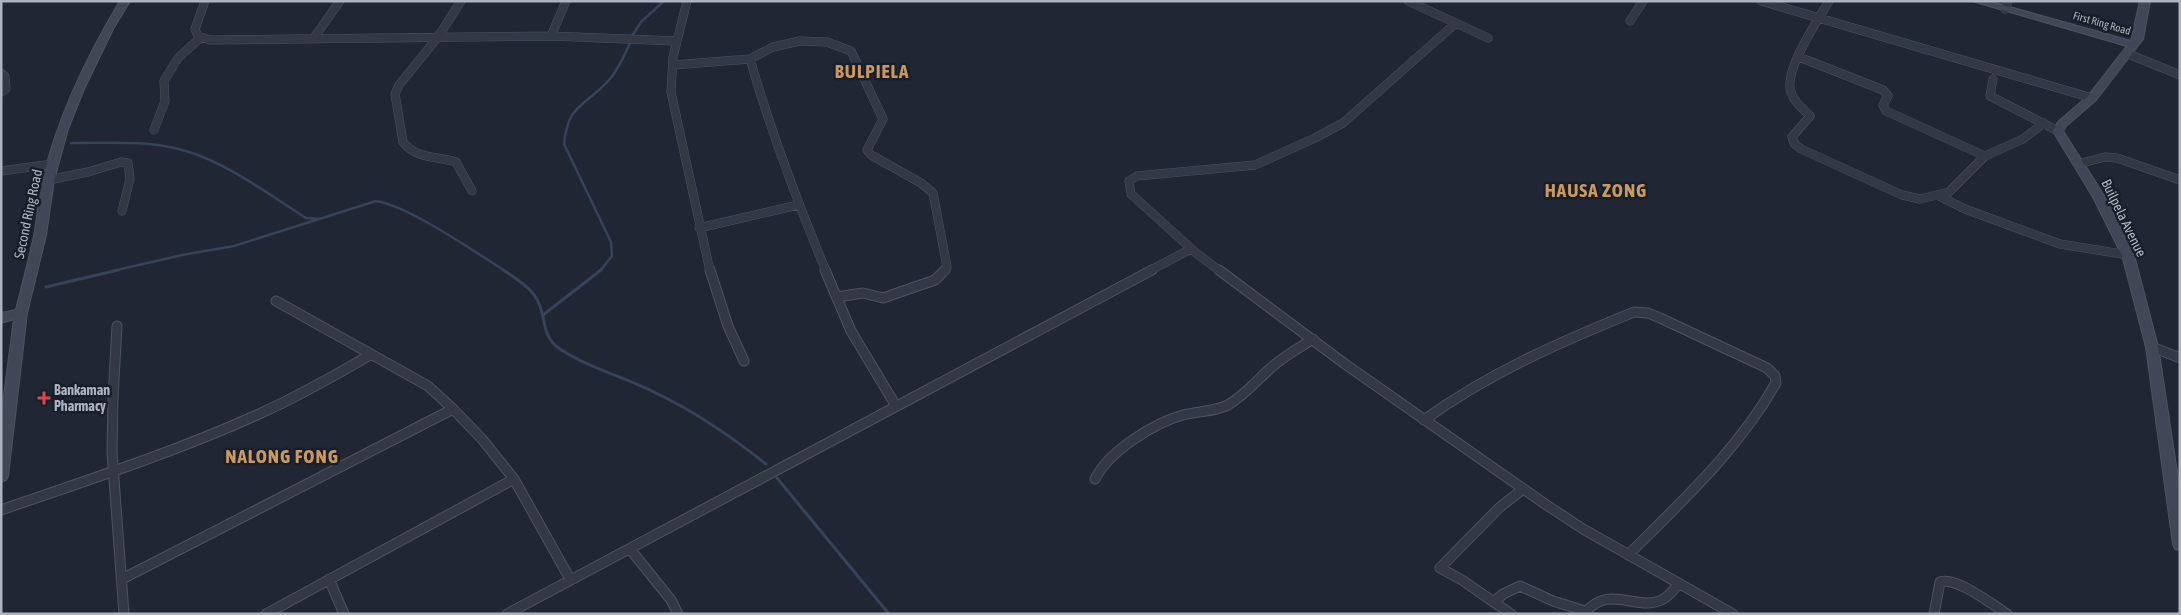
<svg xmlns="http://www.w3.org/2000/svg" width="2181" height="615" font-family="'Asap Condensed',sans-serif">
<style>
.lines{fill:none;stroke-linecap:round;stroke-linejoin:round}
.stream-far1{stroke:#37425b;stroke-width:2.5}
.stream{stroke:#37425b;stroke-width:3}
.street-far1-casing{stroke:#4e535f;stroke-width:9}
.street-casing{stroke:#4e535f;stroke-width:11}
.secondary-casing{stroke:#4e535f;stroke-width:2}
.street-far1{stroke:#333844;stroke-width:8}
.street{stroke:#333844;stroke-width:9}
.secondary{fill:#424757;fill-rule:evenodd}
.health-dot{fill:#e0444e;stroke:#191e28;stroke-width:2}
.labels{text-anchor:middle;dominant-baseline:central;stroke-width:5;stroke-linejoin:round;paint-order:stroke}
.far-street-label{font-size:11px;fill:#adb3c1;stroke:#191e28}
.street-label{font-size:14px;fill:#adb3c1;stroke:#191e28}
.poi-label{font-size:14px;font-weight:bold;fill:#adb3c1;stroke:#191e28;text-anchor:start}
.district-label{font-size:19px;font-weight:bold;letter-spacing:1px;fill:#c99961;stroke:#191e28}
</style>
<rect width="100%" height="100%" fill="#202633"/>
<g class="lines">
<!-- stream-far1 -->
<path class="stream-far1" d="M 632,36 L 641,22 L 664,1
M 71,143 C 109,143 149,140 186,151 C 229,164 268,194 306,218 L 320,219
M 113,271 L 182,255 L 234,246 L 376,201 C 409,206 475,252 505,271
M 600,271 L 612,256 L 611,242 L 564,144 C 568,103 585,107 609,80 C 618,70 624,56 630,43"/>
<!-- stream -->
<path class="stream" d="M 503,270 C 515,278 527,285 535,296 C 548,315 539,335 560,349 C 589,368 624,377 654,392 C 694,411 732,437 766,464
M 46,287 L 118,270
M 543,315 L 601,270
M 777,478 L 889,614"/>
<!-- street-far1 casing -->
<g class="street-far1-casing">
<path id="street-far1" d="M 205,1 L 195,29 L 198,36 L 210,40 L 551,36 L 676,41
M 461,1 L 438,37 L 399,85 L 395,94 L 403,142 C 416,159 437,156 456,162 L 472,191
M 687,1 L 673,57 L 671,92 L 710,271
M 1408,1 L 1488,38
M 1761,1 L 2092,98
M 1829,1 C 1818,20 1783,71 1791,92 C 1794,102 1803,109 1810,116 L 1792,137 L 1794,143 L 1801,149 L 1902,195 L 1920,199 L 1949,192 L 1985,156 L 2023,139 L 2044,123
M 2005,9 L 2008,1
M 1630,21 L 1643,1
M 551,36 L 566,1
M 313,39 L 340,1
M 2126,53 L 2180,75
M 1799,57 L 1883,90 L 1888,96 L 1883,105 L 1886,111 L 1985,156
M 750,59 C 771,132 797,201 826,271
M 673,65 L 750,59 L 773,47 L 800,41 L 827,42 L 851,51 L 883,119 L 867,150 L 871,155 L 921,183 L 933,193 L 947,267 L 945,271
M 1,73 L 5,77 L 6,89 L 1,92
M 1993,79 L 1990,96 L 2058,131
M 154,130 L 165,101 L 164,81 L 178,58 L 200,38
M 2078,164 L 2105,157 L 2117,158 L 2180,180
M 1,171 L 53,164
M 48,180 L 88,172 L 121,162 L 128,163 L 130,179 L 122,211
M 1937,195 L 1965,209 L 2060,244 L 2128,255
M 699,228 L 798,205
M 1149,271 L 1191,249
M 1220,271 L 1196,253 L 1131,194 L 1129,181 L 1137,176 L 1255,165 L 1315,138 L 1343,123 L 1456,23"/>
</g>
<!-- street casing -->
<g class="street-casing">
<path id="street" d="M 710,270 L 728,326 L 744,361
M 825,270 L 851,331 L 896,406
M 1219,270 L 1345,364 L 1545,504 L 1583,529 L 1733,614
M 837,297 L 863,293 L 883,298 L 935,280 L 945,270
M 276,301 L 428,386 L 453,409 L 482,439 L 514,479 L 570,579
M 117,326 L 113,398 L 112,452 L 124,614
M 2152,347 L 2180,358
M 1424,420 C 1489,373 1560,342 1634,312 L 1648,313 L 1660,318 L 1767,368 L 1775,376 L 1776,383 C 1738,450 1682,501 1628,555
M 1095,479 C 1109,451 1154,423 1183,415 C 1198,411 1214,412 1228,405 C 1245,395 1257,380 1272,367 C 1284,356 1299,348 1313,339
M 1,510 C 88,480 175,452 259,414 C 297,397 334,376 370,355
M 630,549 L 671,600 L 678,614
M 124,578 L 453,409
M 329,579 L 344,614
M 1495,601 L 1503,594 L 1520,586 L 1553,601 L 1585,611
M 266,614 L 514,479
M 507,614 L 1152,270
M 1511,614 L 1462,580 L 1440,568 L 1500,507 L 1523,489
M 1584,614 C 1610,581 1639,615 1665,598 C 1671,594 1675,588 1679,583
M 1934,614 L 1940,582 C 1956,576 1993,605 2007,614"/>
</g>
<!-- secondary casing -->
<g class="secondary-casing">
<path id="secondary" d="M 120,1 L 130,1 L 113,29 L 84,89 L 68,129 L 54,180 L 46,235 L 27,313 L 8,476 L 6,480 L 1,482 L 1,419 L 14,319 L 1,323 L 1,313 L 16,310 C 22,285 29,260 34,236 C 38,217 38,198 43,179 C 58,116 87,56 120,1 Z
M 1972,1 L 1988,1 L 2131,41 L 2140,1 L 2150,1 L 2143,39 L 2096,100 L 2066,126 L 2063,131 L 2105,197 L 2134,255 L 2158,347 L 2180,492 L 2180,550 L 2175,549 L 2173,544 L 2146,347 L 2122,255 L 2093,197 L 2053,131 L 2058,122 L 2088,96 L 2127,46 Z"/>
</g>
<!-- street-far1 -->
<use href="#street-far1" class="street-far1"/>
<!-- street -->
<use href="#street" class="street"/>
<!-- secondary -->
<use href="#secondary" class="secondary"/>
</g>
<!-- markers -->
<path class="health-dot" d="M41.5 390.5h5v5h5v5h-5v5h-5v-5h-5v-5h5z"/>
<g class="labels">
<!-- far-street labels -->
<g class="far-street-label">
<text transform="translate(2102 23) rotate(16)">First Ring Road</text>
</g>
<!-- street labels -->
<g class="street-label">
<text transform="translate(28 214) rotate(-78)">Second Ring Road</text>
<text transform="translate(2124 218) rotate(64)">Builpela Avenue</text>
</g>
<!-- poi labels -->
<g class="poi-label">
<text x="54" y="390">Bankaman<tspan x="54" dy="16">Pharmacy</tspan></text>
</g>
<!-- district labels -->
<g class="district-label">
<text x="872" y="71">BULPIELA</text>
<text x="1596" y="190">HAUSA ZONG</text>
<text x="282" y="456">NALONG FONG</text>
</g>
</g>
<!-- border -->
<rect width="2181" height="615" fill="none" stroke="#adb3c1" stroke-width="5"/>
</svg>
